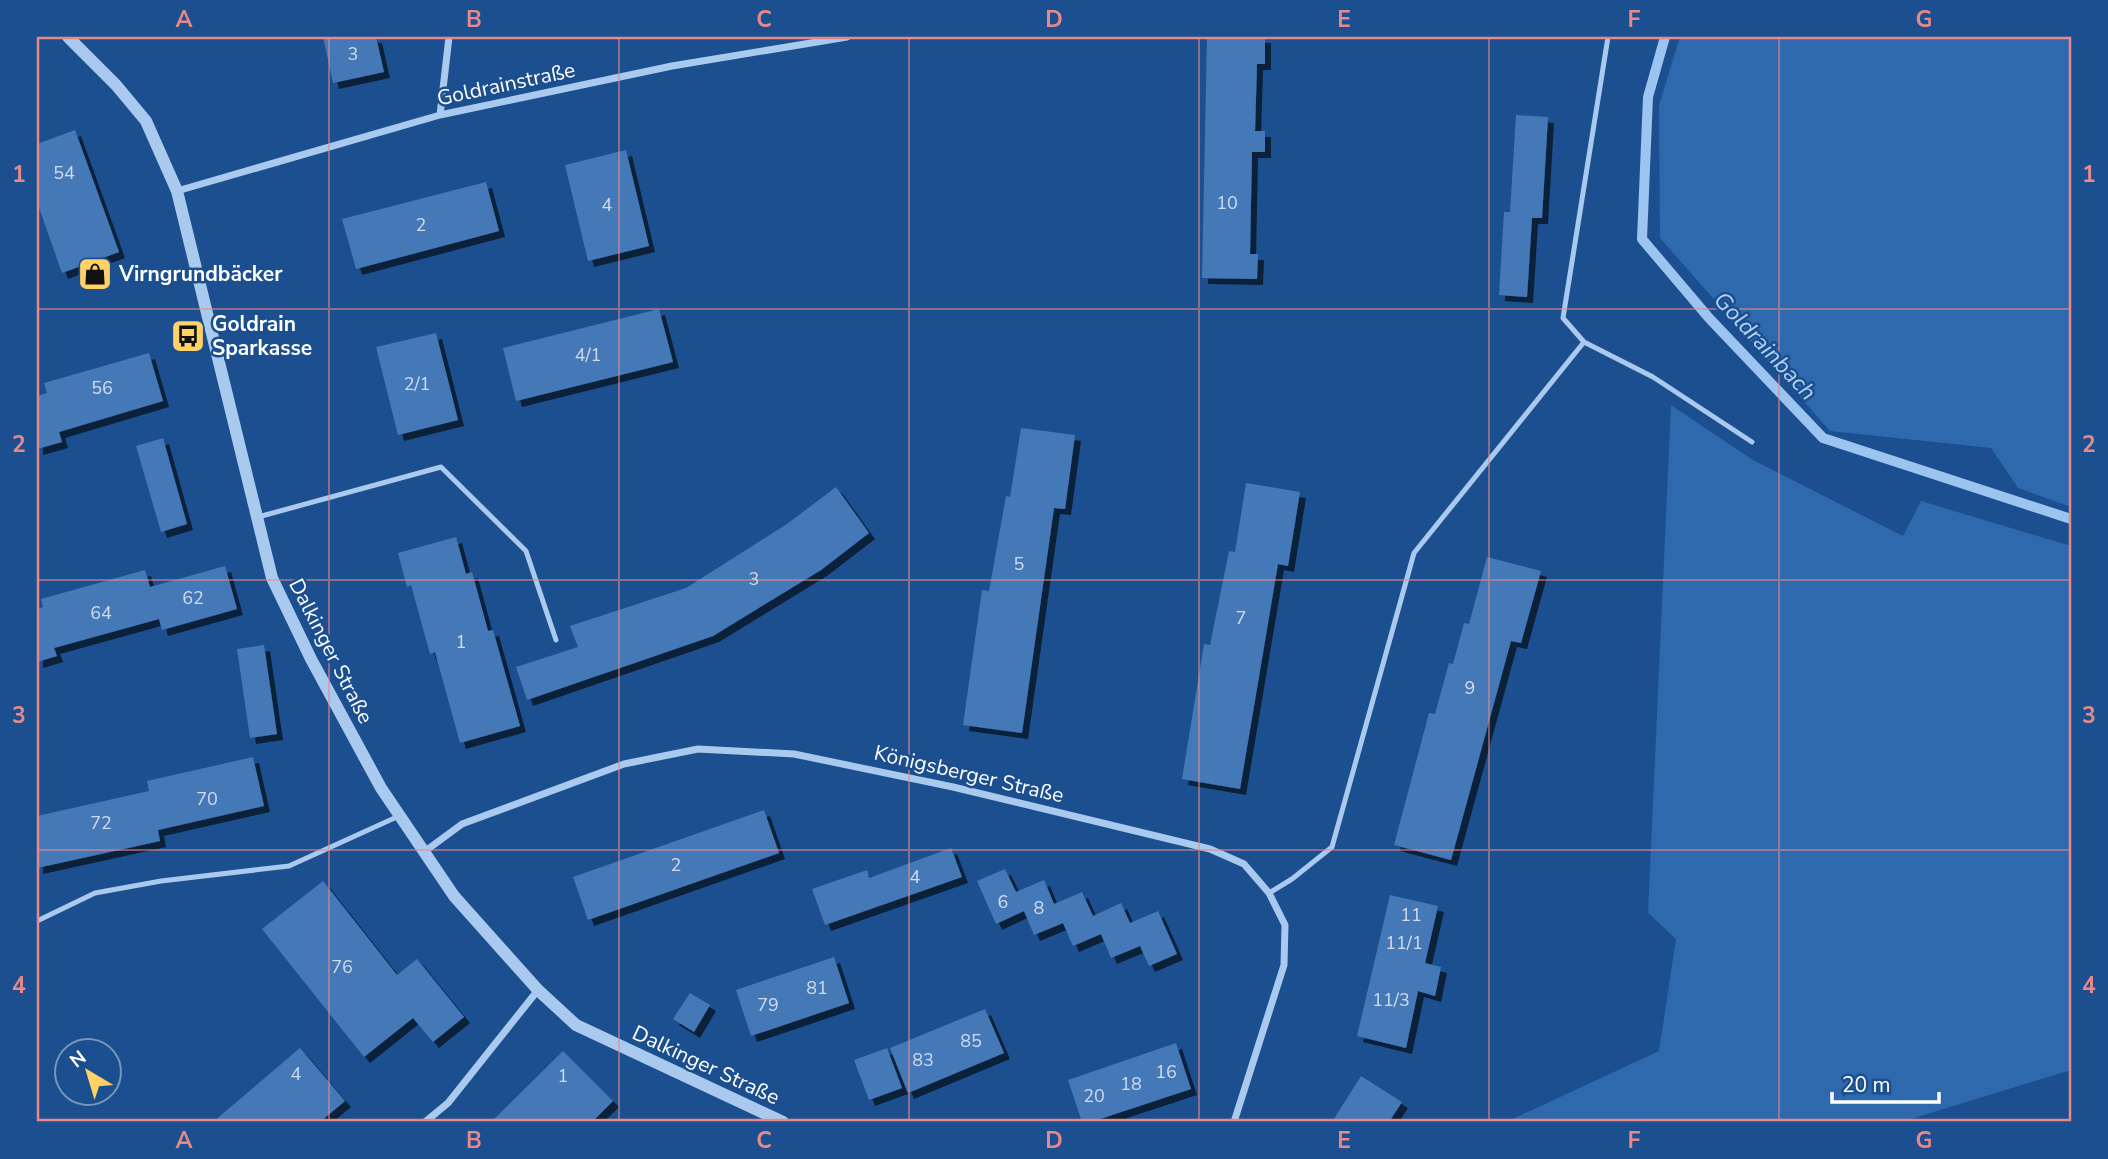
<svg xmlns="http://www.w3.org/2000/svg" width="2108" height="1159" font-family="'Nunito Sans',sans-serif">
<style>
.green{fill:#2e69ad}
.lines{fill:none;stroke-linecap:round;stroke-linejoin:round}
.stream{stroke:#9cc4f0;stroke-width:10}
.building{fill:#4478b7;filter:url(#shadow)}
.service{stroke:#a9c9ee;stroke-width:5}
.minor{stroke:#a9c9ee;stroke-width:7}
.tertiary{stroke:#a9c9ee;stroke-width:12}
.grid{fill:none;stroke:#e88989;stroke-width:2;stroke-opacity:0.55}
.labels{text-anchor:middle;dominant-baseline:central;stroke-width:5;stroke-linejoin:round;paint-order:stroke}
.number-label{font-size:18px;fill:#d0dded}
.street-label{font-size:21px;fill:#fff;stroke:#1b4f8f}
.poi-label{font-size:21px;font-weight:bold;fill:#fff;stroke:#1b4f8f;text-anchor:start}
.water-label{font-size:23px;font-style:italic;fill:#b5d3f5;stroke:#1b4f8f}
.neatline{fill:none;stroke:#e88989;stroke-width:2.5}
.grid-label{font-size:23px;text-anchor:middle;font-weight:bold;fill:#e88989}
</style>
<defs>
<filter id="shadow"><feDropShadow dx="6" dy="6" stdDeviation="0" flood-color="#0009"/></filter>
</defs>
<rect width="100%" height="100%" fill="#1b4f8f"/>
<!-- green -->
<path class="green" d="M 1680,37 L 2071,37 L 2071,507 L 2018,488 L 1991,448 L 1830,431 L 1660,238 L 1659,105 Z
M 1671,405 L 1753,460 L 1903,536 L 1921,501 L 2071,546 L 2071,1070 L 1901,1122 L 1506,1122 L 1659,1051 L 1676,939 L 1648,913 Z"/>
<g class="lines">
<!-- stream -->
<path class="stream" d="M 1665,37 L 1648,97 L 1642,239 L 1709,318 L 1823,438 L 2071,519"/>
</g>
<!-- building -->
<path class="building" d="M 323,37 L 376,37 L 384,72 L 333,83 Z
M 1207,37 L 1265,37 L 1265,64 L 1257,64 L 1255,131 L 1265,131 L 1265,152 L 1252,152 L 1250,254 L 1258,254 L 1257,279 L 1202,278 Z
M 1516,115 L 1548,117 L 1542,218 L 1532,218 L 1527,297 L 1499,295 L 1504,212 L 1510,212 Z
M 75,130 L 119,252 L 62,273 L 37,202 L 37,144 Z
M 626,150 L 649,246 L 588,261 L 565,165 Z
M 486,182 L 499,231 L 356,269 L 342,219 Z
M 659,309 L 673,362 L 516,401 L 503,348 Z
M 436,333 L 458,420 L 398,435 L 376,347 Z
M 149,353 L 163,401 L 59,432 L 62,442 L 37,449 L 37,396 L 47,393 L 44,383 Z
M 1021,428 L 1075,435 L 1065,509 L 1054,508 L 1022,733 L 963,725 L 982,590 L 989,591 L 1006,496 L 1010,497 Z
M 163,438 L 187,524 L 161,532 L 136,446 Z
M 1246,483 L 1300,492 L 1288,566 L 1278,564 L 1240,789 L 1182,779 L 1204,644 L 1210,645 L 1229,551 L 1235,552 Z
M 836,487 L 869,533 L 821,570 L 713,636 L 527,700 L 516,667 L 578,647 L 570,626 L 686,588 L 787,524 Z
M 456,537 L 466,574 L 472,572 L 488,631 L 493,630 L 520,726 L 460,743 L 435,652 L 430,654 L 411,585 L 407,587 L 398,553 Z
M 1487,557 L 1541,571 L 1521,643 L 1511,641 L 1451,860 L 1394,845 L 1429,713 L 1435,714 L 1449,663 L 1453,664 L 1464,623 L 1469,624 Z
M 225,566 L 237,609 L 162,630 L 159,619 L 54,648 L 57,656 L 37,662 L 37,609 L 43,607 L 41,599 L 145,570 L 150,587 Z
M 264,645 L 277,734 L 250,738 L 237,649 Z
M 253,757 L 264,806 L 158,830 L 160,841 L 37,868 L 37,816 L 149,791 L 147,781 Z
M 764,810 L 779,853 L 588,920 L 573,877 Z
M 951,848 L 962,877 L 825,925 L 812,889 L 867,870 L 869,878 Z
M 1005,869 L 1016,892 L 1044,880 L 1054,904 L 1082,892 L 1093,916 L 1121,903 L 1130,923 L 1158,911 L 1177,954 L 1149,966 L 1140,946 L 1111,958 L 1101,934 L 1073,946 L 1063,923 L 1034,935 L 1024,911 L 996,924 L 977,881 Z
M 323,881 L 397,975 L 417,959 L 464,1017 L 433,1042 L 413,1018 L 364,1057 L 262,929 Z
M 1390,895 L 1438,906 L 1425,963 L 1441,967 L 1435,996 L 1418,991 L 1406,1048 L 1357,1036 Z
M 834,957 L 849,1003 L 751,1036 L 736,990 Z
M 690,993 L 710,1005 L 694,1032 L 673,1019 Z
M 985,1009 L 1004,1053 L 908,1093 L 890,1048 Z
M 1176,1043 L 1191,1089 L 1091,1122 L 1082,1122 L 1068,1080 Z
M 300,1048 L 345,1101 L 320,1122 L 213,1122 Z
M 887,1048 L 902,1088 L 869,1100 L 854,1060 Z
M 563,1051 L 613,1101 L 592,1122 L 491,1122 Z
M 1361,1076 L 1402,1102 L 1389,1122 L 1332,1122 Z"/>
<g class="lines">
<!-- service -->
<path class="service" d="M 1584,342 L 1653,377 L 1752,442
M 258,517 L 441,467 L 526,551 L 556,640
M 1269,893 L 1292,879 L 1332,847 L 1414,553 L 1584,342 L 1563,318 L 1608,37
M 37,921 L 95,893 L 161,881 L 289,866 L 399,816"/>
<!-- minor -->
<path class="minor" d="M 440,115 L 449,37
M 177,191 L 440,115 L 672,66 L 847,37
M 424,852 L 462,824 L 624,764 L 698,749 L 794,754 L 953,787 L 1210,849 L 1244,864 L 1269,893 L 1285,925 L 1284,965 L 1234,1122
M 425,1122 L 448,1103 L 538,990"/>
<!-- tertiary -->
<path class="tertiary" d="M 68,37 L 116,85 L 146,121 L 177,191 L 272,578 L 311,659 L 381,788 L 454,896 L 538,990 L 576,1025 L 783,1122"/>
</g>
<!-- grid -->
<path class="grid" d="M 329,37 L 329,1122M 619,37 L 619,1122M 909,37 L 909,1122M 1199,37 L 1199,1122M 1489,37 L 1489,1122M 1779,37 L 1779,1122M 37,309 L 2071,309M 37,580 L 2071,580M 37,850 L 2071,850"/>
<!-- icons -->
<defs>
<g id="shop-square" transform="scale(1.75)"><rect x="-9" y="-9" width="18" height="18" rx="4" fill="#ffd166" stroke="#1b4f8f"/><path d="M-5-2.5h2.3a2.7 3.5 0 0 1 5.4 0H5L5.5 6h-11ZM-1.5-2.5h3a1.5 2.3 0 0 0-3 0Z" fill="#111"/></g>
<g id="bus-square" transform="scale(1.75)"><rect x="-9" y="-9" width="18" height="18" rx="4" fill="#ffd166" stroke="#1b4f8f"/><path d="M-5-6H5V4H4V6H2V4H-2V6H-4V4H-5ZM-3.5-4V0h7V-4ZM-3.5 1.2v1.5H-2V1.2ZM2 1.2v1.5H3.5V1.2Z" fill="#111"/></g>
</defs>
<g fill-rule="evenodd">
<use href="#shop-square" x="95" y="274"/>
<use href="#bus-square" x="188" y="336"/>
</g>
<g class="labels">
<!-- number labels -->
<g class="number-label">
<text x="353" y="54">3</text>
<text x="64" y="173">54</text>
<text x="1227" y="203">10</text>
<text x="607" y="205">4</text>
<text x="421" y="225">2</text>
<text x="588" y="355">4/1</text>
<text x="417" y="384">2/1</text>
<text x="102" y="388">56</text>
<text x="1019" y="564">5</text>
<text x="754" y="579">3</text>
<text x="193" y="598">62</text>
<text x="101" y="613">64</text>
<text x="1241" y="618">7</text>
<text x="461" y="642">1</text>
<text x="1470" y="688">9</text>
<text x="207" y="799">70</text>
<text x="101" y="823">72</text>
<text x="676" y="865">2</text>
<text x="915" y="877">4</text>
<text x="1003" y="902">6</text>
<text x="1039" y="908">8</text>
<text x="1411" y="915">11</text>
<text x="1404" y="943">11/1</text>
<text x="342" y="967">76</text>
<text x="817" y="988">81</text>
<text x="1391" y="1000">11/3</text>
<text x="768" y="1005">79</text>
<text x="971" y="1041">85</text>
<text x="923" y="1060">83</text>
<text x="1166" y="1072">16</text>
<text x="296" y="1074">4</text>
<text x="563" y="1076">1</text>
<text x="1131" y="1084">18</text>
<text x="1094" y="1096">20</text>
</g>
<!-- street labels -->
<g class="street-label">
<text transform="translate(506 84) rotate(-12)">Goldrainstraße</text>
<text transform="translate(331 651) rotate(63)">Dalkinger Straße</text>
<text transform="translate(969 774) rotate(13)">Königsberger Straße</text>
<text transform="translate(706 1065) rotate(25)">Dalkinger Straße</text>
</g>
<!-- poi labels -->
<g class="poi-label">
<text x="119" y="274">Virngrundbäcker</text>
<text x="212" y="324">Goldrain<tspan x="212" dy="24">Sparkasse</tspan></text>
</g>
<!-- water labels -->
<g class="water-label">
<text transform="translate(1765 346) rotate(47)">Goldrainbach</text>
</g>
</g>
<!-- border -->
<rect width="2108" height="1159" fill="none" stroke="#1b4f8f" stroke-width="77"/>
<!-- north arrow -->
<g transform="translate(88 1072) rotate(322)"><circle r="33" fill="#1b4f8f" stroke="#7695bc" stroke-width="2"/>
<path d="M0-5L12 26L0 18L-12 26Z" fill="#ffd166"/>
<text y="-10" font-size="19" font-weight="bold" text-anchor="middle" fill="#ffffff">N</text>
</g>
<!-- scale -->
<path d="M1832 1092v10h107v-10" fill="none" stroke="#ffffff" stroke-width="3.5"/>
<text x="1842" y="1092" font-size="21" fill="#ffffff" stroke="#1b4f8f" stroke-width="5" paint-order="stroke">20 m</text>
<rect x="38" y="38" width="2032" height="1082" class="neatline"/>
<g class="grid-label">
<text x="184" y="27">A</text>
<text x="474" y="27">B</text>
<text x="764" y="27">C</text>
<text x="1054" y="27">D</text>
<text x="1344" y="27">E</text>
<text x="1634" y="27">F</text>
<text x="1924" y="27">G</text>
<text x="19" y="182">1</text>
<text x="2089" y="182">1</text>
<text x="19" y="452">2</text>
<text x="2089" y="452">2</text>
<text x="19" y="723">3</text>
<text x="2089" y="723">3</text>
<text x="19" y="993">4</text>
<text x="2089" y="993">4</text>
<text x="184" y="1148">A</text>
<text x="474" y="1148">B</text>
<text x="764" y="1148">C</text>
<text x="1054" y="1148">D</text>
<text x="1344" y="1148">E</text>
<text x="1634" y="1148">F</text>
<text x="1924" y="1148">G</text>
</g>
</svg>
